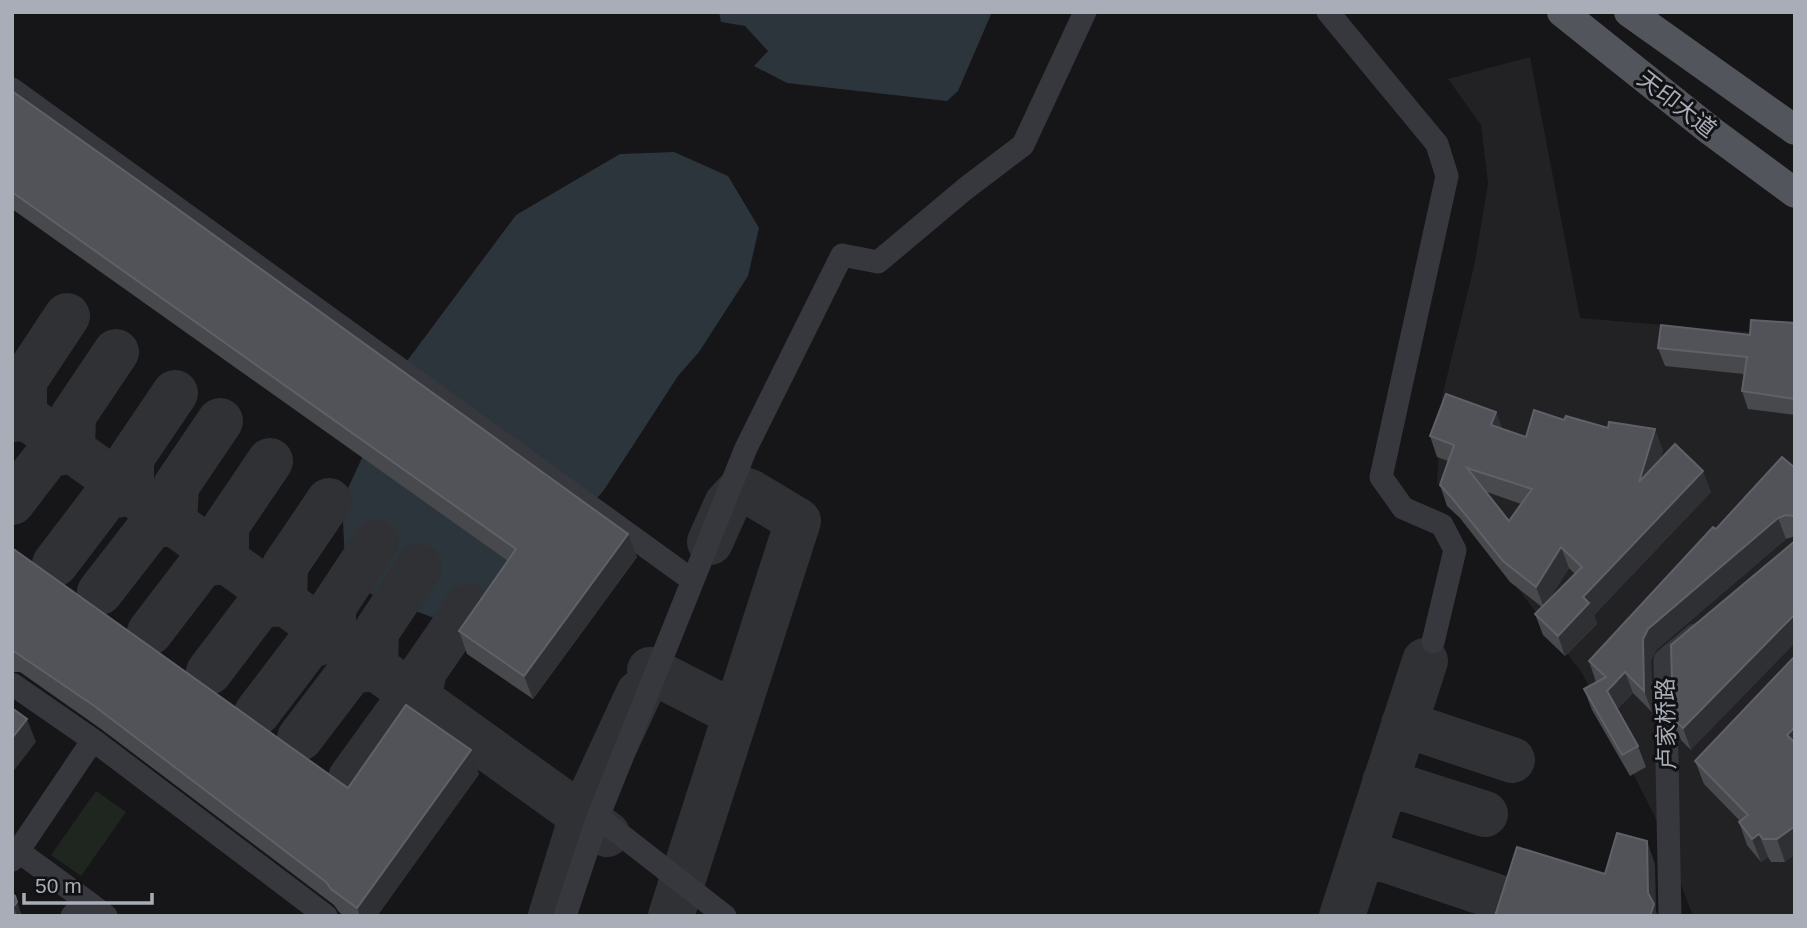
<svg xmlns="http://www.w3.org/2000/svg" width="1807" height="928" font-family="Helvetica,'Noto Sans SC',sans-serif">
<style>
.built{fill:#222225}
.green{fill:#1e261f}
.water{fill:#2c353c}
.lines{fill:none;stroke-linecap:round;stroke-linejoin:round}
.taxiway{stroke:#303135;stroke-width:46}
.minor{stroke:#37383d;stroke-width:23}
.major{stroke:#53555c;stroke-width:30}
.wall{fill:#47494d;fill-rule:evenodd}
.shaded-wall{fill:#2f3033}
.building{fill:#525359;stroke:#5f6168;stroke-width:2;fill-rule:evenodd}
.labels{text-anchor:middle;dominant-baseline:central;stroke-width:6;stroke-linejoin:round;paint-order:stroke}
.street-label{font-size:23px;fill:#a8adb8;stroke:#111113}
</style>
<rect width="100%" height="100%" fill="#161618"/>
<!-- built -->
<path class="built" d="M 1530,57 L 1580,318 L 1795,336 L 1795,916 L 1693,916 L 1654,815 L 1582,673 L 1437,482 L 1442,397 L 1475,262 L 1488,183 L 1481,125 L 1448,79 Z"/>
<!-- green -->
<path class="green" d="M 96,791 L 126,812 L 81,876 L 51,855 Z"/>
<!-- water -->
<path class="water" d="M 719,12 L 992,12 L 958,91 L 947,101 L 787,83 L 754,66 L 768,51 L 745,26 L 721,22 Z
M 674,152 L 728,176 L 759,228 L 748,276 L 699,352 L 678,376 L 604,490 L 517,591 L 468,620 L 434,618 L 371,594 L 345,562 L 342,501 L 407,361 L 516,215 L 620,154 Z"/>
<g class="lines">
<!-- taxiway -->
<path class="taxiway" d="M 12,407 L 607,834
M 12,419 L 24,418 L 24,381 L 67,316
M 12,502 L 48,455 L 72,450 L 73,416 L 116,352
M 55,564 L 106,497 L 131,492 L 131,458 L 175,393
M 100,592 L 152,525 L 174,523 L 176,486 L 220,421
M 150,632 L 202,564 L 226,561 L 226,526 L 270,461
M 650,670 L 736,714
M 209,672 L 260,605 L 284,603 L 285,566 L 329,501
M 257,713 L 308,646 L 333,638 L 333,607 L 376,542
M 1404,724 L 1512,760
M 300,738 L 351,671 L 375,668 L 376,632 L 419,567
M 351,778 L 403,706 L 418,699 L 424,671 L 468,607
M 1385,782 L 1485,814
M 1363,852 L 1506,900
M 551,916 L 582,816 L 639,693
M 671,916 L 798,521 L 750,492 L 741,489 L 727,504 L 710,542
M 1342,916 L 1425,661"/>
<!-- minor -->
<path class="minor" d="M 1328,12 L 1437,144 L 1447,176 L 1381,477 L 1403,508 L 1442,525 L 1455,550 L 1433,642
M 12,89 L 692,580
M 12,684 L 93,740 L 326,916
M 18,851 L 85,900 L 72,916
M 12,860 L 93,740
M 85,900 L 106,916
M 565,916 L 598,817
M 725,916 L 598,817 L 746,448 L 842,255 L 878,262 L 965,189 L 1023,145 L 1085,12
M 1670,916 L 1665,660 L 1695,635"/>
<!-- major -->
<path class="major" d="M 1562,12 L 1711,131 L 1795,193
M 1629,12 L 1795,130"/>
</g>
<!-- wall -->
<path class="wall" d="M 12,91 L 637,557 L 533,699 L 467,654 L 459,631 L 508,561 L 12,209 Z
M 1795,323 L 1795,415 L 1748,409 L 1742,391 L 1744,374 L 1665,366 L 1658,348 L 1750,335 Z
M 1496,412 L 1502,429 L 1526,437 L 1564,420 L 1663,450 L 1660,460 L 1711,492 L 1594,615 L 1597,624 L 1565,656 L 1543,635 L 1535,614 L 1542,607 L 1510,582 L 1460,518 L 1447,506 L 1440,485 L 1448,461 L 1437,457 L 1430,436 ZM 1487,492 L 1521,504 L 1509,521 ZM 1569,568 L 1575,574 L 1548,601 Z
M 1795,468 L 1795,536 L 1786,539 L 1656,650 L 1651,660 L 1652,712 L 1633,693 L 1617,709 L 1638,746 L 1646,767 L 1630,776 L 1592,710 L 1584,689 L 1596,682 L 1589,661 L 1716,529 Z
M 1795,541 L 1691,750 L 1681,740 L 1673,719 Z
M 12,548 L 348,788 L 479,774 L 377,916 L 344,916 L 339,912 L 334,905 L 101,729 L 20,672 L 12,672 Z
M 1795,656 L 1785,862 L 1771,862 L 1768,857 L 1761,862 L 1747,845 L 1739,822 L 1740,821 L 1704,784 L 1695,761 Z
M 12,894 L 22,916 L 12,916 Z"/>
<!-- shaded-wall -->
<path class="shaded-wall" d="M 1496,412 L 1504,433 L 1491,425 Z
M 1655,429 L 1663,450 L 1646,503 L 1639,482 Z
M 1703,471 L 1711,492 L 1594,615 L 1597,624 L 1565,656 L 1558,636 L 1583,597 Z
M 1778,518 L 1786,539 L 1656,650 L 1651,660 L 1652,712 L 1644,691 L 1643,639 L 1648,629 Z
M 628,534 L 637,557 L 533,699 L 524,676 Z
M 1561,547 L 1569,568 L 1544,608 L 1536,587 Z
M 1795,614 L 1795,643 L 1691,750 L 1683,728 Z
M 1625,672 L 1633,693 L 1614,712 L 1607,691 Z
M 27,719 L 36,742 L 12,773 L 12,738 Z
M 1795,727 L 1795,757 L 1787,735 Z
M 471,750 L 479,774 L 377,916 L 360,916 L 357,908 Z
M 1795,826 L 1795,855 L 1785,862 L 1777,839 Z
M 1759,834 L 1768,857 L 1761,862 L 1752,839 Z
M 1647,841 L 1655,864 L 1656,911 L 1658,916 L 1650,916 L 1648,893 Z
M 15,896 L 22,916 L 17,916 L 14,908 Z"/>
<!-- building -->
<path class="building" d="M 12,91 L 150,189 L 628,534 L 524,676 L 459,631 L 516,549 L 12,192 Z
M 1751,320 L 1795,323 L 1795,399 L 1742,391 L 1747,357 L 1658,348 L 1661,325 L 1750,335 Z
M 1446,394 L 1496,412 L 1491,425 L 1526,437 L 1534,410 L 1564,420 L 1566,416 L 1608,428 L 1609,422 L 1655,429 L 1639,482 L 1675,444 L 1703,471 L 1583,597 L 1589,603 L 1558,636 L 1535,614 L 1582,567 L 1561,547 L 1536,587 L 1503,561 L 1452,498 L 1440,485 L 1454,445 L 1430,436 ZM 1467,468 L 1532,489 L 1509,521 Z
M 1782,457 L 1795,468 L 1795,518 L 1793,516 L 1786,515 L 1778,518 L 1648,629 L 1643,639 L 1644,691 L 1625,672 L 1607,691 L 1638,746 L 1622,755 L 1584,689 L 1606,677 L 1589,661 L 1713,527 L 1716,529 Z
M 1795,541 L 1795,614 L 1683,728 L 1673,719 L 1671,645 Z
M 12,548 L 348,788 L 406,705 L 471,750 L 357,908 L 331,889 L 326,882 L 93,705 L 12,650 Z
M 1795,656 L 1795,727 L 1787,735 L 1795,743 L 1795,826 L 1777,839 L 1763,839 L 1759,834 L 1752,839 L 1739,822 L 1748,815 L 1695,761 Z
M 12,708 L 27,719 L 12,738 Z
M 1617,833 L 1647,841 L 1648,893 L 1654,904 L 1650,916 L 1495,916 L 1517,847 L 1605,874 Z
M 12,894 L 15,896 L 17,902 L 12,908 Z"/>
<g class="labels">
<!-- street labels -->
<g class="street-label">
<text transform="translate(1677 104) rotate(38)">天印大道</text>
<text transform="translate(1666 724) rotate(-91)">卢家桥路</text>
</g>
</g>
<!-- border -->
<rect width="1807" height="928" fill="none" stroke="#a8adb8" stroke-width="28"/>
<!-- scale -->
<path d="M24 893v10h128v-10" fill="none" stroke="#a8adb8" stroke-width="3.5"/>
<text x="35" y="893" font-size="21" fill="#a8adb8" stroke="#111113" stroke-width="5" paint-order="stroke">50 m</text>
</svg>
